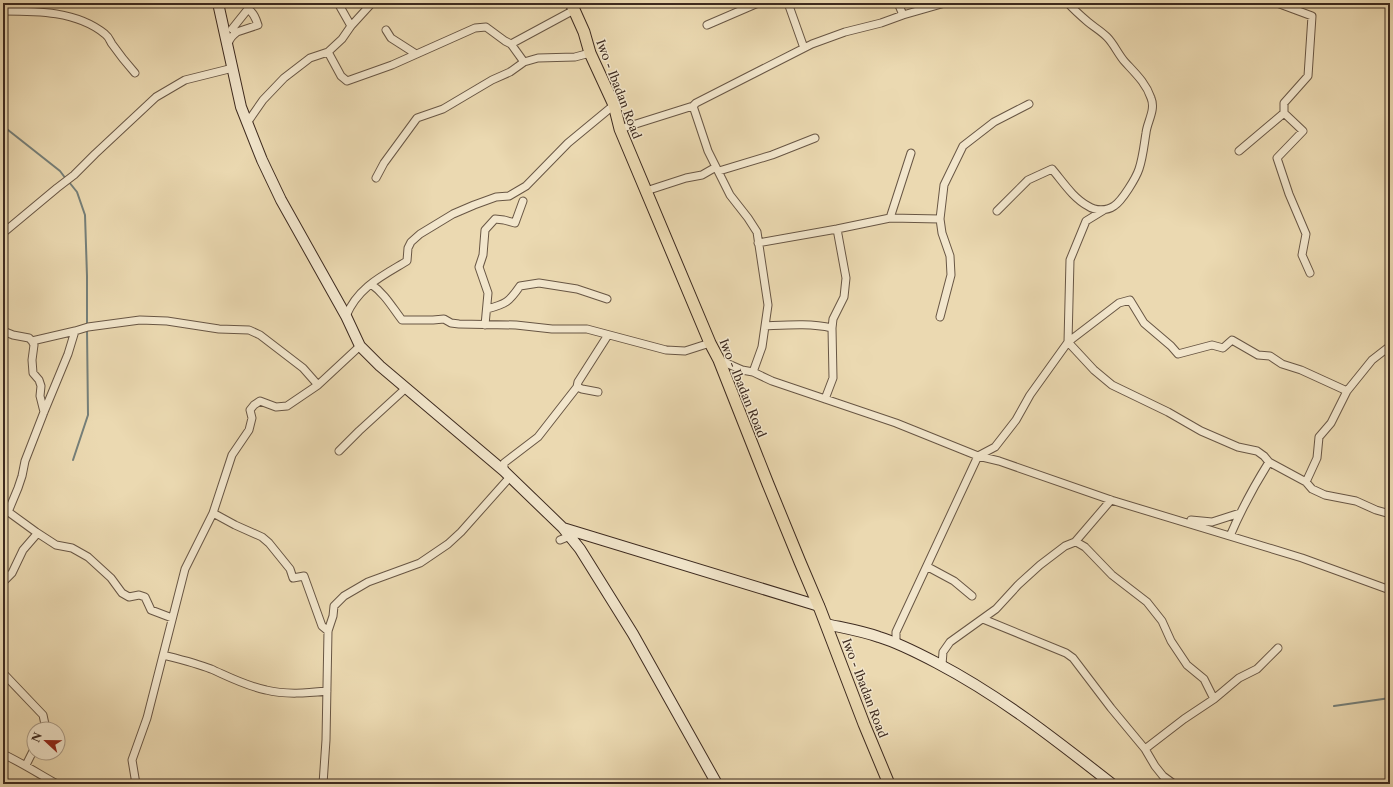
<svg xmlns="http://www.w3.org/2000/svg" width="1393" height="787" font-family="'Libre Caslon Text',serif">
<style>
.lines{fill:none;stroke-linecap:round;stroke-linejoin:round}
.stream{stroke:#757f79;stroke-width:2}
.street-casing{stroke:#685644;stroke-width:9}
.secondary-casing{stroke:#3d2a1f;stroke-width:12}
.primary-casing{stroke:#3d2a1f;stroke-width:13}
.street{stroke:#f2e6cc;stroke-width:7}
.secondary{stroke:#f2e6cc;stroke-width:10}
.primary{stroke:#ebd9b1;stroke-width:11}
.labels{text-anchor:middle;dominant-baseline:central;stroke-width:3;stroke-linejoin:round;paint-order:stroke}
.street-label{font-size:12px;fill:#3d2a1f;stroke:#f2e6cc}
</style>
<rect width="100%" height="100%" fill="#ebd9b1"/>
<filter id="stains"><feTurbulence type="fractalNoise" baseFrequency=".005" numOctaves="4"/><feColorMatrix values="0 0 0 0 .2 0 0 0 0 .09 0 0 0 0 .02 0 0 0 .5 -.17"/></filter>
<radialGradient id="worn" r=".72"><stop offset=".6" stop-color="#630" stop-opacity="0"/><stop offset="1" stop-color="#630" stop-opacity=".3"/></radialGradient>
<g class="lines">
<!-- stream -->
<path class="stream" d="M 638,4 L 638,3
M 3,126 L 60,171 L 66,179
M 69,182 L 77,192 L 85,215 L 87,276 L 87,326
M 73,460 L 88,415 L 87,330
M 1334,706 L 1390,698"/>
<!-- street casing -->
<g class="street-casing">
<path id="street" d="M 338,3 L 351,26
M 788,3 L 804,48
M 898,3 L 903,15
M 3,11 C 37,11 77,11 105,34 C 109,37 110,41 112,44 C 119,54 127,64 135,73
M 707,25 L 758,3
M 386,30 L 391,38 L 416,54
M 228,44 C 230,38 232,36 237,32 L 258,25 C 256,19 254,13 248,9 L 232,29 L 236,32
M 511,44 L 524,62
M 328,52 L 341,76 L 347,81 L 392,65 L 475,28 L 486,27 L 505,41 L 511,44 L 574,10
M 693,106 L 708,151 L 730,195 L 748,218 L 757,232 L 768,305 L 762,347 L 753,372
M 1284,113 L 1303,131 L 1277,158 L 1289,194 L 1306,234 L 1302,255 L 1310,273
M 247,123 L 263,100 L 284,78 L 310,58 L 328,52 L 342,39 L 351,26 L 372,3
M 620,129 L 693,106 L 696,103 L 812,44 L 845,32 L 881,23 L 903,15 L 945,3
M 1239,151 L 1284,113 L 1284,103 L 1308,76 L 1312,16 L 1277,3
M 719,171 L 772,155 L 815,138
M 376,178 L 384,163 L 417,118 L 443,109 L 492,80 L 510,72 L 524,62 L 538,58 L 575,57 L 590,53
M 646,191 L 686,178 L 702,175 L 716,167
M 1104,210 L 1086,221 L 1070,260 L 1068,342 L 1094,370 L 1112,385 L 1168,412 L 1201,431 L 1238,447 L 1257,451 L 1264,456 L 1269,462
M 997,211 L 1028,180 L 1052,169 C 1063,182 1073,198 1088,206 C 1095,211 1107,211 1114,206 C 1122,201 1136,178 1139,169 C 1143,157 1144,145 1146,133 C 1147,122 1156,110 1151,98 C 1146,83 1135,73 1125,62 C 1118,54 1114,44 1107,37 C 1101,31 1094,27 1088,22 C 1081,16 1074,10 1068,3
M 890,218 L 911,153
M 3,233 L 57,188 L 74,175 L 95,154 L 156,97 L 185,80 L 233,68
M 758,243 L 837,229 L 890,218 L 940,219
M 371,284 C 385,294 392,307 402,320 L 433,320 L 444,319 L 451,323 L 459,324 L 516,325 L 552,329 L 587,329 L 666,350 L 685,351 L 710,343
M 487,309 C 506,304 509,302 520,286 L 539,283 L 577,289 L 607,299
M 346,316 C 358,287 382,276 407,261 L 408,248 L 411,242 L 420,234 L 453,214 L 474,205 L 496,197 L 509,196 L 526,186 L 568,143 L 614,105
M 940,317 L 951,275 L 950,256 L 942,233 L 940,219 L 944,185 L 963,146 L 994,122 L 1029,104
M 485,325 L 488,293 L 479,267 L 483,255 L 485,230 L 495,219 L 504,220 L 515,223 L 523,201
M 765,326 C 787,325 810,323 832,328
M 3,331 L 13,335 L 29,338 L 32,341 L 34,345 L 32,360 L 33,373 L 39,380 L 41,386 L 40,396 L 44,412
M 32,341 L 75,331
M 719,360 L 742,370 L 753,372 L 772,381 L 896,423 L 978,456 L 999,461 L 1111,500 L 1302,558 L 1390,590
M 577,387 L 582,389 L 598,392
M 825,399 L 833,378 L 832,328 L 833,319 L 844,297 L 846,278 L 837,229
M 339,451 L 359,431 L 406,388
M 504,471 L 504,463 L 538,437 L 577,387 L 578,382 L 608,335
M 1306,482 L 1312,489 L 1325,495 L 1356,501 L 1376,510 L 1390,514
M 3,508 L 36,532 L 36,535 L 23,550 L 12,573 L 3,582
M 8,512 L 18,488 L 22,476 L 25,461 L 44,412 L 68,354 L 75,331 L 88,327 L 140,320 L 167,321 L 219,329 L 249,330 L 260,335 L 303,368 L 318,385
M 213,513 L 235,525 L 262,537 L 269,543 L 290,569 L 293,578 L 304,576 L 322,626 L 328,631
M 1191,520 L 1212,522 L 1240,513
M 36,532 L 56,545 L 72,548 L 88,557 L 111,578 L 122,593 L 129,597 L 139,595 L 145,597 L 151,610 L 172,618
M 1230,536 C 1241,510 1254,486 1269,462 L 1306,482 L 1317,458 L 1319,437 L 1331,423 L 1347,391 L 1372,360 L 1390,346
M 560,540 L 570,536
M 1075,542 L 1078,543 L 1085,547 L 1112,575 L 1147,602 L 1162,621 L 1171,641 L 1187,665 L 1204,679 L 1214,699
M 928,567 L 954,581 L 972,596
M 983,619 L 1066,653 L 1073,658 L 1111,708 L 1145,749 L 1155,766 L 1163,776 L 1174,784
M 896,643 L 896,632 L 978,456 L 995,447 L 1016,420 L 1030,395 L 1068,342 L 1119,303 L 1130,300 L 1144,323 L 1171,346 L 1178,354 L 1212,345 L 1223,348 L 1232,340 L 1258,355 L 1270,356 L 1282,364 L 1301,370 L 1347,391
M 163,655 C 179,659 196,663 211,669 C 229,677 246,686 266,690 C 286,695 307,693 327,691
M 942,665 L 943,652 L 950,642 L 996,609 L 1018,585 L 1040,565 L 1065,546 L 1075,542 L 1111,500
M 3,673 L 43,715 L 46,729
M 1145,749 L 1184,719 L 1214,699 L 1239,678 L 1257,669 L 1278,648
M 3,754 C 22,763 39,774 57,784
M 26,765 L 34,749
M 136,784 L 132,760 L 147,718 L 185,569 L 213,513 L 232,455 L 249,430 L 252,418 L 250,410 L 254,405 L 260,401 L 276,407 L 287,406 L 318,385 L 360,346
M 323,784 L 326,740 L 328,631 L 333,616 L 334,606 L 344,596 L 368,582 L 420,563 L 448,544 L 461,532 L 509,478"/>
</g>
<!-- secondary casing -->
<g class="secondary-casing">
<path id="secondary" d="M 218,3 L 241,107 L 262,160 L 281,200 L 346,316 L 360,346 L 380,366 L 504,471 L 563,528 L 580,549 L 633,634 L 717,784
M 563,528 L 819,606
M 826,624 C 844,628 862,631 879,637 C 899,643 918,653 937,663 C 1000,696 1056,740 1112,784"/>
</g>
<!-- primary casing -->
<g class="primary-casing">
<path id="primary" d="M 571,3 L 584,32 L 590,53 L 614,105 L 620,129 L 710,343 L 719,360 L 768,484 L 800,562 L 820,609 L 864,724 L 889,784"/>
</g>
<!-- street -->
<use href="#street" class="street"/>
<!-- secondary -->
<use href="#secondary" class="secondary"/>
<!-- primary -->
<use href="#primary" class="primary"/>
</g>
<g class="labels">
<!-- street labels -->
<g class="street-label">
<text transform="translate(619 89) rotate(69)">Iwo - Ibadan Road</text>
<text transform="translate(743 388) rotate(68)">Iwo - Ibadan Road</text>
<text transform="translate(865 688) rotate(69)">Iwo - Ibadan Road</text>
</g>
</g>
<!-- margin -->
<rect width="1393" height="787" fill="none" stroke="#ebd9b1" stroke-width="16"/>
<rect x="4" y="4" width="1385" height="779" fill="none" stroke="#3d2a1f" stroke-width="2"/>
<rect x="8" y="8" width="1377" height="771" fill="none" stroke="#3d2a1f"/>
<!-- north arrow -->
<g transform="translate(46 741) rotate(292)"><circle r="19" fill="#f2e6cc" stroke="#aa9b87"/>
<path d="M0-3L7 15L0 10L-7 15Z" fill="#8f2418"/>
<text y="-6" font-size="11" font-weight="bold" text-anchor="middle" fill="#3d2a1f">N</text>
</g>
<rect width="100%" height="100%" filter="url(#stains)"/>
<rect width="100%" height="100%" fill="url(#worn)"/>
</svg>
